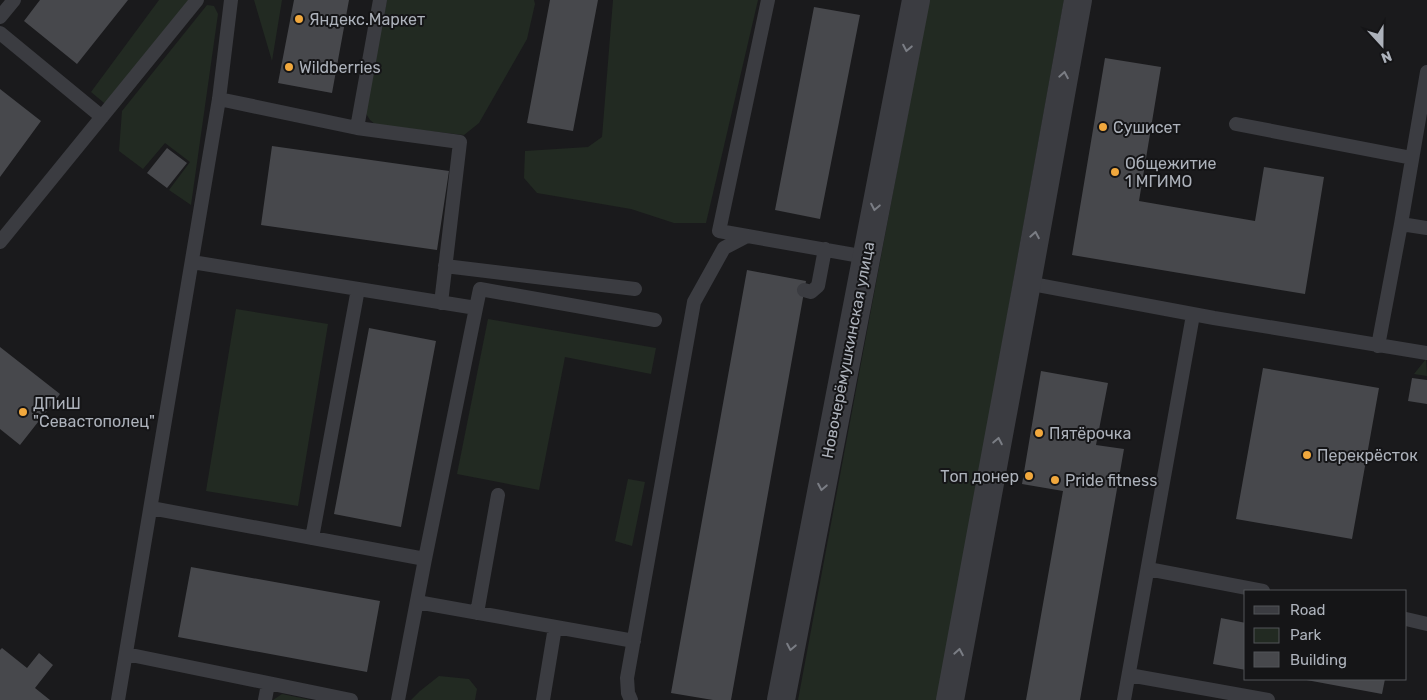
<svg xmlns="http://www.w3.org/2000/svg" width="1427" height="700" font-family="Rubik,sans-serif">
<style>
.green{fill:#222a22}
.building{fill:#47484c}
.lines{fill:none;stroke-linecap:round;stroke-linejoin:round}
.service{stroke:#3b3c41;stroke-width:14}
.tertiary{stroke:#3b3c41;stroke-width:28}
.oneway{stroke:#7a7d84}
.poi-dot{fill:#f1a83d;stroke:#151517;stroke-width:2}
.labels{text-anchor:middle;dominant-baseline:central;stroke-width:4;stroke-linejoin:round;paint-order:stroke}
.poi-label{font-size:16px;fill:#adb2bb;stroke:#151517;text-anchor:start}
.street-label{font-size:16px;fill:#adb2bb;stroke:#151517}
</style>
<rect width="100%" height="100%" fill="#1a1a1c"/>
<!-- green -->
<path class="green" d="M 159,0 L 204,0 L 115,112 L 91,92 Z
M 254,0 L 282,0 L 272,61 Z
M 387,0 L 534,0 L 535,4 L 527,39 L 479,123 L 464,135 L 376,125 L 370,120 L 365,112 Z
M 613,0 L 758,0 L 706,223 L 674,223 L 631,209 L 537,193 L 524,178 L 525,151 L 588,147 L 602,137 Z
M 929,0 L 1064,0 L 938,700 L 798,700 Z
M 207,5 L 214,6 L 218,14 L 191,205 L 169,190 L 190,162 L 165,143 L 143,169 L 119,151 L 122,111 Z
M 236,309 L 328,324 L 298,506 L 206,491 Z
M 488,319 L 656,348 L 651,374 L 565,357 L 539,490 L 457,474 Z
M 1426,359 L 1427,376 L 1414,374 Z
M 628,479 L 645,482 L 632,546 L 615,541 Z
M 439,676 L 469,679 L 477,689 L 475,700 L 411,700 L 420,691 Z
M 282,694 L 311,700 L 273,700 Z"/>
<!-- building -->
<path class="building" d="M 40,0 L 128,0 L 77,64 L 24,21 Z
M 294,0 L 349,0 L 332,93 L 278,83 Z
M 550,0 L 598,0 L 573,131 L 527,123 Z
M 814,7 L 860,15 L 820,219 L 775,210 Z
M 1105,58 L 1161,67 L 1139,201 L 1255,221 L 1264,167 L 1324,177 L 1305,294 L 1072,255 Z
M 0,89 L 41,121 L 0,177 Z
M 272,146 L 449,171 L 437,250 L 261,225 Z
M 167,148 L 187,163 L 167,188 L 147,173 Z
M 747,270 L 806,281 L 731,700 L 713,700 L 671,693 Z
M 369,328 L 436,341 L 401,527 L 334,514 Z
M 0,347 L 60,394 L 20,445 L 0,429 Z
M 1263,368 L 1379,388 L 1352,539 L 1236,519 Z
M 1041,371 L 1108,383 L 1096,445 L 1124,449 L 1080,700 L 1026,700 L 1063,491 L 1022,484 Z
M 1412,378 L 1427,380 L 1427,404 L 1408,401 Z
M 191,567 L 380,601 L 367,672 L 178,637 Z
M 1221,618 L 1246,623 L 1246,670 L 1213,664 Z
M 2,648 L 27,668 L 39,653 L 53,665 L 35,688 L 50,700 L 0,700 L 0,650 Z
M 1301,679 L 1385,679 L 1382,694 Z"/>
<g class="lines">
<!-- service -->
<path class="service" d="M 768,0 L 719,231 L 866,257
M 0,17 L 14,0
M 0,33 L 102,117
M 219,99 L 357,128 L 380,0
M 1236,124 L 1412,158
M 357,128 L 460,142 L 441,303
M 1401,224 L 1427,228
M 0,242 L 197,0
M 445,266 L 635,289
M 1027,283 L 1214,318 L 1427,353
M 804,290 L 811,292 L 818,286 L 825,249
M 476,308 L 480,289 L 655,320
M 1378,346 L 1401,224 L 1427,72
M 151,508 L 425,559 L 476,308 L 192,262
M 312,538 L 358,289
M 1148,569 L 1263,591
M 417,602 L 634,641
M 477,613 L 498,495
M 1406,619 L 1427,624
M 126,654 L 351,700
M 1129,675 L 1268,700
M 118,700 L 219,99 L 231,0
M 265,700 L 268,684
M 398,700 L 425,559
M 543,700 L 555,627
M 631,700 L 628,693 L 627,678 L 694,302 L 724,248 L 747,236
M 1124,700 L 1193,315"/>
<!-- tertiary -->
<path class="tertiary" d="M 781,700 L 916,0
M 950,700 L 1027,283 L 1078,0"/>
</g>
<!-- one-way arrows -->
<defs><path id="oneway-chevron" d="M-2-3.5L2.5 0L-2 3.5" fill="none" stroke-width="1.6" stroke-linecap="round" stroke-linejoin="round" transform="scale(1.25)"/></defs>
<g class="oneway">
<use href="#oneway-chevron" transform="translate(907 48) rotate(101)"/>
<use href="#oneway-chevron" transform="translate(1064 75) rotate(-80)"/>
<use href="#oneway-chevron" transform="translate(875 207) rotate(101)"/>
<use href="#oneway-chevron" transform="translate(1035 235) rotate(-80)"/>
<use href="#oneway-chevron" transform="translate(998 441) rotate(-79)"/>
<use href="#oneway-chevron" transform="translate(822 487) rotate(101)"/>
<use href="#oneway-chevron" transform="translate(791 647) rotate(101)"/>
<use href="#oneway-chevron" transform="translate(959 652) rotate(-80)"/>
</g>
<!-- markers -->
<g class="poi-dot">
<circle cx="299" cy="19" r="5"/>
<circle cx="289" cy="67" r="5"/>
<circle cx="1103" cy="127" r="5"/>
<circle cx="1115" cy="172" r="5"/>
<circle cx="23" cy="412" r="5"/>
<circle cx="1039" cy="433" r="5"/>
<circle cx="1307" cy="455" r="5"/>
<circle cx="1029" cy="476" r="5"/>
<circle cx="1055" cy="480" r="5"/>
</g>
<g class="labels">
<!-- poi labels -->
<g class="poi-label">
<text x="309" y="19">Яндекс.Маркет</text>
<text x="299" y="67">Wildberries</text>
<text x="1113" y="127">Сушисет</text>
<text x="1125" y="163">Общежитие<tspan x="1125" dy="18">1 МГИМО</tspan></text>
<text x="33" y="403">ДПиШ<tspan x="33" dy="18">"Севастополец"</tspan></text>
<text x="1049" y="433">Пятёрочка</text>
<text x="1317" y="455">Перекрёсток</text>
<text x="1019" y="476" text-anchor="end">Топ донер</text>
<text x="1065" y="480">Pride fitness</text>
</g>
<!-- street labels -->
<g class="street-label">
<text transform="translate(848 350) rotate(-79)">Новочерёмушкинская улица</text>
</g>
</g>
<!-- legend -->
<rect x="1244" y="590" width="162" height="90" fill="#151517" stroke="#525459"/>
<rect x="1254" y="606" width="25" height="8" fill="#3b3c41" stroke="#525459"/>
<text x="1290" y="615" font-size="15" fill="#adb2bb">Road</text>
<rect x="1254" y="628" width="25" height="15" fill="#222a22" stroke="#525459"/>
<text x="1290" y="640" font-size="15" fill="#adb2bb">Park</text>
<rect x="1254" y="652" width="25" height="15" fill="#47484c" stroke="#525459"/>
<text x="1290" y="665" font-size="15" fill="#adb2bb">Building</text>
<!-- north arrow -->
<g transform="translate(1382 45) rotate(159)" stroke="#151517" stroke-width="4" paint-order="stroke">
<path d="M0-4L9 19L0 12L-9 19Z" fill="#adb2bb"/>
<text y="-8" font-size="14" font-weight="bold" text-anchor="middle" fill="#adb2bb">N</text>
</g>
</svg>
